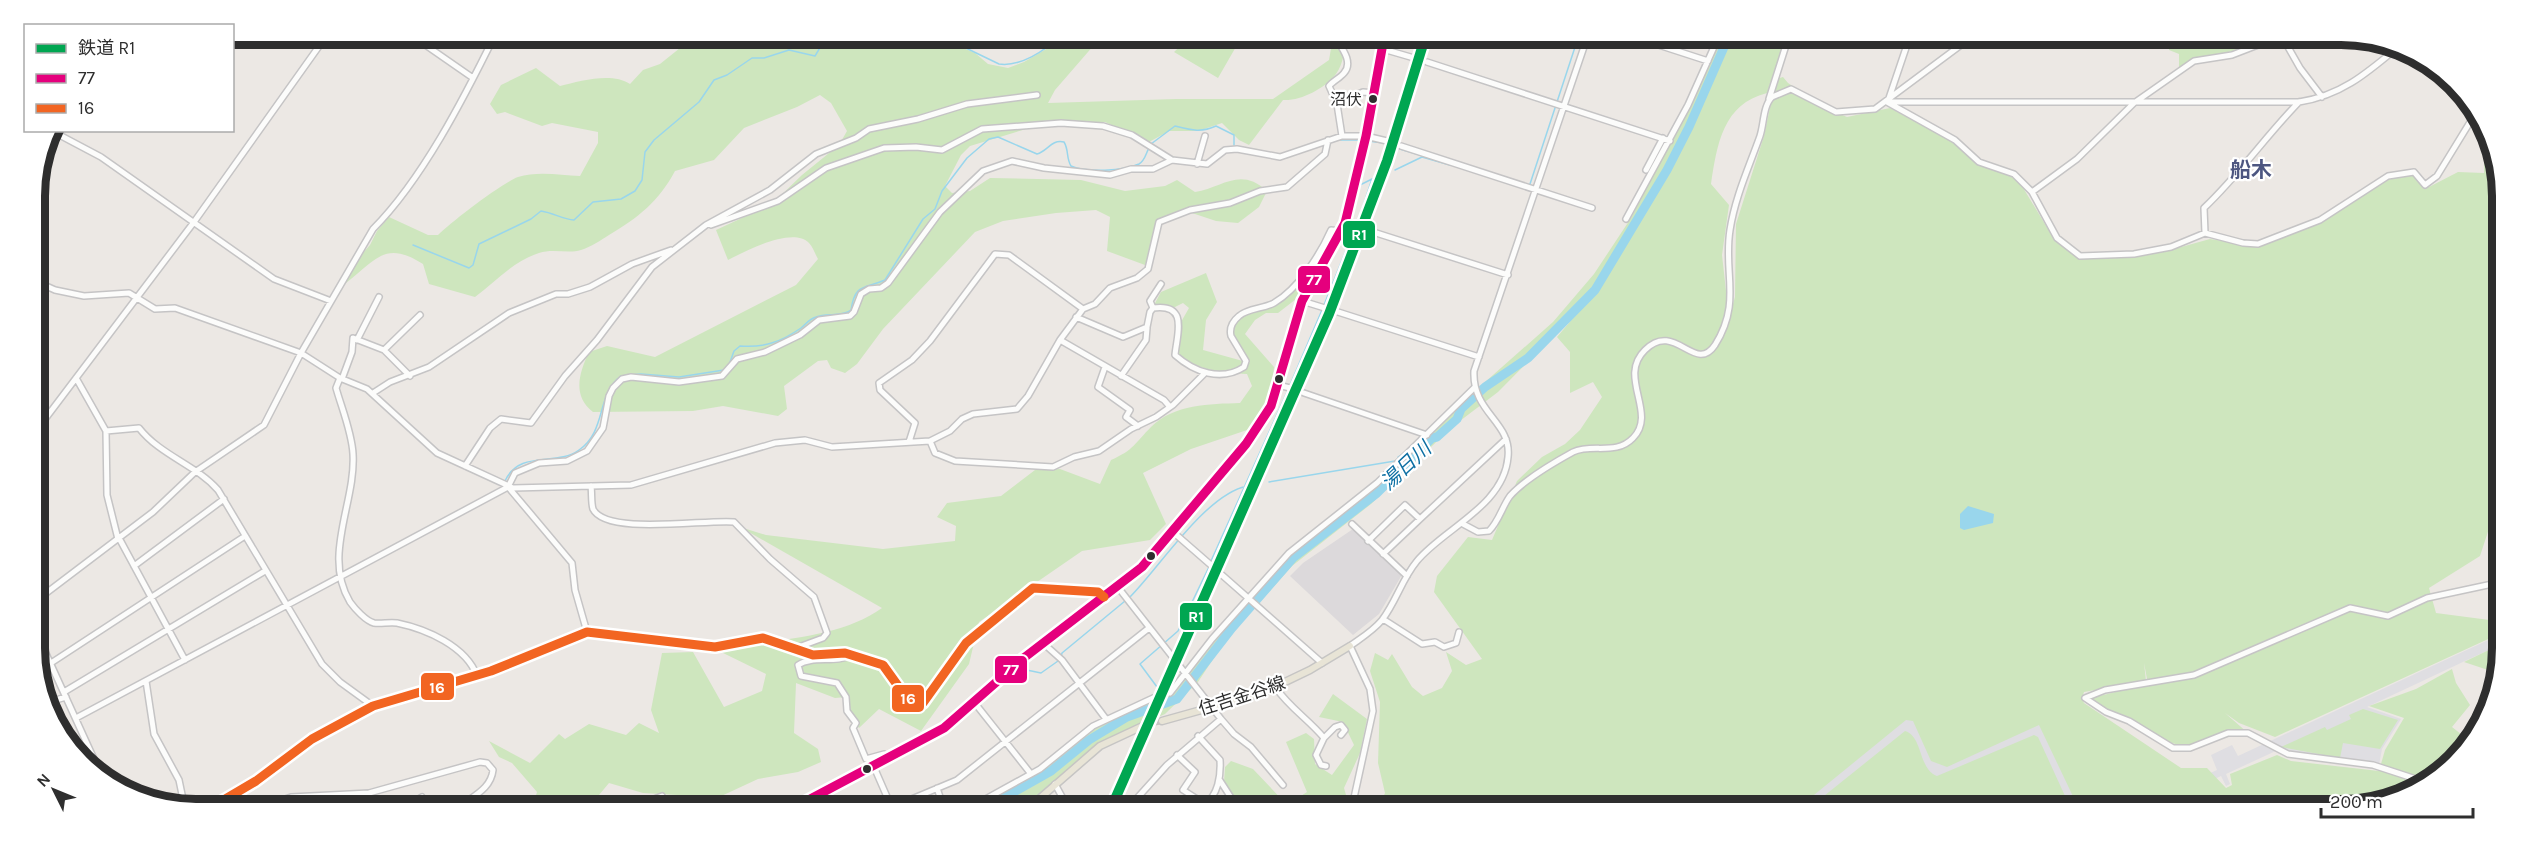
<svg xmlns="http://www.w3.org/2000/svg" width="2537" height="844" font-family="Karla,'Noto Sans JP',sans-serif">
<style>
.industrial{fill:#dcd9db}
.airport{fill:#dfdee2}
.green{fill:#cee6be}
.water{fill:#99d6ec}
.lines{fill:none;stroke-linecap:round;stroke-linejoin:round}
.stream{stroke:#99d6ec;stroke-width:1.5}
.river{stroke:#99d6ec;stroke-width:9}
.minor-tunnel{stroke:#c6c3c0;stroke-width:5;stroke-dasharray:5 2.5;stroke-linecap:butt}
.major-tunnel{stroke:#c6c3c0;stroke-width:6;stroke-dasharray:6 3;stroke-linecap:butt}
.minor-casing{stroke:#c5c4c5;stroke-width:8}
.major-casing{stroke:#c6c5c4;stroke-width:9}
.minor{stroke:#fcfcfb;stroke-width:5}
.major{stroke:#e8e4d6;stroke-width:6}
.bus-1-casing{stroke:#fff;stroke-width:14}
.bus-2-casing{stroke:#fff;stroke-width:14}
.bus-1{stroke:#e5007d;stroke-width:9}
.bus-2{stroke:#f26522;stroke-width:9}
.rail-1-casing{stroke:#fff;stroke-width:15}
.rail-1{stroke:#00a651;stroke-width:10}
.bus-dot{fill:#2e2e2e;stroke:#fff;stroke-width:2}
.labels{text-anchor:middle;dominant-baseline:central;stroke-width:4.5;stroke-linejoin:round;paint-order:stroke}
.bus-label{font-size:16px;fill:#2e2e2e;stroke:#fff;text-anchor:end}
.street-label{font-size:18px;fill:#2e2e2e;stroke:#fff}
.water-label{font-size:20px;font-style:italic;fill:#0d6fa3;stroke:#fff}
.quarter-label{font-size:21px;font-weight:bold;fill:#4d5680;stroke:#fff}
.rim{fill:none;stroke:#2e2e2e;stroke-width:8}
.line-badge{stroke:#fff;stroke-width:2}
.badge-label{font-size:16px;text-anchor:middle;font-weight:bold;fill:#fff}
</style>
<rect width="100%" height="100%" fill="#ece8e4"/>
<!-- industrial -->
<path class="industrial" d="M 1353,529 L 1403,573 L 1379,614 L 1353,635 L 1290,576 L 1303,563 Z"/>
<!-- airport -->
<path class="airport" d="M 2497,636 L 2497,646 L 2367,707 L 2401,719 L 2382,749 L 2379,765 L 2301,755 L 2280,749 L 2226,774 L 2230,784 L 2226,786 L 2221,776 L 2174,798 L 2179,809 L 1795,808 L 1912,712 L 1939,764 L 2034,722 L 2170,791 L 2217,770 L 2211,755 L 2232,745 L 2238,756 Z"/>
<!-- green -->
<path class="green" d="M 695,36 L 935,36 L 975,53 L 988,64 L 1008,68 L 1024,62 L 1067,37 L 1101,37 L 1055,90 L 1048,103 L 1176,99 L 1273,99 L 1329,60 L 1333,37 L 1348,37 C 1345,48 1343,65 1336,74 C 1324,89 1301,101 1283,100 L 1249,145 L 1239,140 L 1222,123 L 1198,131 L 1169,131 L 1149,142 L 1105,122 L 1036,126 L 970,146 L 961,155 L 945,186 L 952,193 L 970,191 L 990,178 L 1081,180 L 1125,191 L 1165,186 L 1177,180 L 1195,192 C 1222,188 1240,166 1267,191 L 1259,207 L 1238,223 L 1216,221 L 1192,213 L 1159,222 L 1145,265 L 1107,251 L 1110,217 L 1096,210 L 1056,213 L 1003,221 L 975,232 L 883,329 L 857,364 L 845,373 L 831,368 L 827,360 L 818,361 L 784,386 L 787,409 L 778,416 L 723,406 L 693,411 L 593,412 C 572,396 579,373 589,352 L 607,346 L 655,357 L 796,285 L 818,259 C 815,254 813,247 809,243 C 792,226 744,252 728,260 L 716,230 L 772,204 L 802,175 L 839,145 L 847,131 L 831,103 L 820,95 L 797,107 L 744,128 L 714,160 L 675,171 C 659,201 638,218 609,235 C 601,240 591,247 581,250 C 568,254 553,248 539,253 C 513,261 496,282 475,297 L 429,284 L 423,264 C 385,240 377,259 346,283 L 345,273 L 370,245 L 377,231 L 389,217 L 428,235 L 438,235 C 451,222 502,183 518,177 C 537,171 560,175 580,176 L 598,143 L 598,132 L 552,123 L 542,126 L 505,112 L 497,114 L 490,104 L 501,85 L 536,68 L 560,86 C 580,81 612,72 630,84 L 643,70 L 660,64 Z
M 1190,37 L 1239,37 L 1237,45 L 1218,78 L 1174,52 Z
M 1718,38 L 1785,39 L 1767,93 C 1723,104 1717,144 1711,184 L 1729,205 L 1722,255 L 1729,318 L 1735,297 L 1736,224 L 1764,136 L 1776,79 L 1783,77 L 1788,83 L 1828,109 L 1847,117 L 1890,108 L 1949,140 L 1978,163 L 2014,178 L 2022,186 L 2054,239 L 2079,258 L 2134,256 L 2174,249 L 2210,239 L 2260,247 L 2358,199 L 2379,183 L 2414,172 L 2429,187 L 2458,172 L 2484,173 L 2485,136 L 2499,165 L 2498,501 L 2480,556 L 2429,588 L 2436,613 L 2497,621 L 2497,635 L 2275,737 L 2239,723 L 2225,713 L 2248,733 L 2206,740 L 2187,748 L 2152,736 L 2087,699 L 2148,684 L 2144,663 L 2146,681 L 2084,692 L 2082,698 L 2084,703 L 2181,768 L 2207,768 L 2226,788 L 2232,785 L 2230,774 L 2277,755 L 2291,761 L 2379,771 L 2385,750 L 2404,718 L 2369,706 L 2416,689 L 2452,669 L 2456,683 L 2470,705 L 2452,727 L 2471,742 L 2440,776 L 2351,809 L 2079,809 L 2039,725 L 1947,767 L 1931,761 L 1913,721 L 1906,720 L 1798,808 L 1618,807 L 1605,799 L 1601,807 L 1379,807 L 1385,793 L 1378,763 L 1380,702 L 1370,671 L 1375,653 L 1388,660 L 1392,654 L 1412,687 L 1423,696 L 1442,688 L 1452,671 L 1446,652 L 1466,665 L 1482,659 L 1434,592 L 1437,576 L 1468,537 L 1492,540 L 1517,481 L 1542,457 L 1565,444 L 1580,430 L 1602,397 L 1593,382 L 1570,393 L 1570,352 L 1557,337 L 1585,304 L 1498,392 L 1452,427 L 1371,504 L 1292,566 L 1225,641 L 1198,682 L 1165,714 L 1106,740 L 1025,806 L 978,806 L 1043,769 L 1108,718 L 1171,693 L 1269,577 L 1299,546 L 1374,489 L 1467,398 L 1553,322 L 1594,274 L 1631,218 L 1670,143 Z
M 2169,40 L 2268,40 C 2239,52 2207,54 2179,68 L 2179,54 L 2169,50 Z
M 1322,252 L 1323,254 L 1300,296 L 1278,313 L 1266,313 L 1255,320 L 1245,334 L 1274,367 L 1272,389 L 1253,428 L 1191,449 L 1143,473 L 1166,524 L 1150,540 L 1082,551 L 979,622 L 969,664 L 921,731 L 879,709 L 859,728 L 849,714 L 846,697 L 835,698 L 796,683 L 794,733 L 818,749 L 821,762 L 798,772 L 758,779 L 702,805 L 695,800 L 682,801 L 677,795 L 643,793 L 609,783 L 599,795 L 602,805 L 583,803 L 533,805 L 537,792 L 512,763 L 499,757 L 489,741 L 530,763 L 559,734 L 565,739 L 589,724 L 626,735 L 639,723 L 659,733 L 651,710 L 662,653 L 693,652 L 724,707 L 762,691 L 766,674 L 719,651 L 725,648 C 773,640 841,638 882,608 L 740,527 L 766,535 L 883,549 L 955,541 L 956,526 L 937,517 L 947,503 L 1001,496 L 1035,470 L 1060,469 L 1100,484 L 1111,460 C 1134,450 1135,443 1151,427 C 1174,404 1210,404 1240,403 L 1252,386 L 1247,374 C 1219,372 1201,371 1178,355 L 1181,322 L 1189,308 L 1183,303 L 1175,307 L 1154,305 L 1161,292 L 1206,273 L 1217,302 L 1206,320 L 1203,350 L 1250,363 L 1232,332 C 1240,310 1256,315 1274,305 C 1286,298 1311,264 1322,252 Z
M 2497,646 L 2497,673 L 2464,662 Z
M 1333,694 L 1367,719 L 1360,753 L 1344,788 L 1348,802 L 1341,807 L 1240,807 L 1224,782 L 1225,767 L 1231,761 L 1253,769 L 1287,805 L 1307,792 L 1286,742 L 1306,733 L 1314,739 L 1315,764 L 1332,775 L 1354,745 L 1343,722 L 1319,717 Z
M 2363,709 L 2398,720 L 2380,749 L 2343,743 L 2340,758 L 2281,747 L 2325,727 L 2327,730 L 2351,719 L 2349,715 Z
M 1905,731 C 1923,736 1918,769 1937,776 L 2034,735 L 2038,737 L 2071,809 L 1809,808 Z"/>
<!-- water -->
<path class="water" d="M 1968,506 L 1994,514 L 1993,523 L 1964,530 L 1960,528 L 1960,514 Z"/>
<g class="lines">
<!-- stream -->
<path class="stream" d="M 941,36 L 999,64 C 1020,67 1045,51 1058,37
M 1338,140 L 1363,140
M 1368,141 L 1384,143
M 1151,144 L 1175,126 C 1191,130 1201,133 1216,126 L 1234,135 L 1234,145
M 1400,149 L 1430,158
M 1395,170 L 1422,157 L 1450,165
M 1495,179 L 1523,188
M 1530,184 L 1578,38
M 1360,185 L 1372,179
M 1357,224 L 1372,179 L 1378,177
M 413,245 L 469,268 L 473,265 L 479,244 L 531,219 L 541,211 C 554,213 562,219 574,220 L 593,202 L 621,199 L 635,191 L 642,180 L 645,152 L 654,140 L 699,102 L 714,80 L 727,75 L 752,58 L 764,58 L 789,50 L 815,56 L 827,36
M 1324,305 L 1355,228
M 729,365 L 734,351 L 740,346 C 763,348 781,342 801,328 C 806,324 809,319 816,317 C 827,313 842,317 851,310 C 855,283 864,289 885,280 L 923,219 L 935,209 L 942,191 L 967,158 L 989,139 L 998,137 L 1037,154 C 1048,151 1051,139 1064,142 C 1069,150 1066,158 1071,166 C 1087,173 1123,171 1139,164 C 1145,161 1146,153 1149,148
M 1290,385 L 1322,310
M 1398,457 L 1401,455
M 505,481 C 520,449 556,467 579,450 C 607,431 596,394 621,376 L 641,374 L 679,377 L 724,370
M 1269,482 L 1395,461
M 1211,561 L 1288,390
M 1130,597 C 1160,567 1205,495 1247,486
M 1061,657 L 1062,653 L 1125,601
M 1003,684 L 1022,669 L 1041,673 L 1058,661
M 1160,691 L 1140,664 L 1178,631 L 1209,567"/>
<!-- river -->
<path class="river" d="M 989,806 L 1051,771 L 1089,740 L 1127,717 L 1177,699 L 1232,628 L 1293,558 L 1376,494 L 1432,438 L 1437,437 L 1457,419 L 1461,409 L 1485,387 L 1528,358 L 1595,290 L 1667,170 L 1689,127 L 1728,38"/>
<!-- minor-tunnel -->
<path class="minor-tunnel" d="M 1414,58 L 1427,62
M 1153,698 L 1170,693"/>
<!-- major-tunnel -->
<path class="major-tunnel" d="M 1145,725 L 1162,721"/>
<!-- minor casing -->
<g class="minor-casing">
<path id="minor" d="M 411,35 L 473,78
M 1335,37 C 1341,47 1354,62 1344,73 C 1340,78 1333,81 1329,86 L 1337,104 L 1363,92 L 1375,93
M 1637,38 L 1708,61
M 2284,40 L 2300,68 L 2322,97
M 2378,40 L 2394,51
M 1383,49 L 1414,58
M 1427,62 L 1670,141
M 1769,99 L 1788,39
M 1888,101 L 1909,39
M 1887,102 L 1955,140 L 1979,162 L 2014,174 L 2032,192 L 2057,238 L 2080,256 L 2134,254 L 2171,247 L 2205,233 L 2243,243 L 2258,244 L 2320,220 L 2388,176 L 2414,172 L 2425,185 L 2437,176 L 2475,114
M 1889,102 L 2299,102 C 2340,96 2366,74 2397,48
M 1337,104 L 1342,136
M 50,130 L 101,157 L 274,279 L 331,301
M 1401,146 L 1592,208
M 1197,164 L 1205,136
M 1646,170 L 1663,138
M 2032,192 L 2077,159 L 2134,103 L 2194,61 L 2232,55 L 2271,40
M 1626,219 L 1688,105 L 1718,38
M 1345,223 L 1360,228
M 711,225 L 778,201 L 826,168 L 884,148 L 916,147 L 942,150 L 982,129 L 1061,123 L 1103,126 L 1132,135 L 1172,160
M 1370,231 L 1508,275
M 2205,233 L 2204,208 C 2238,176 2266,136 2299,102
M 35,281 L 55,290 L 84,296 L 129,293 L 155,309 L 175,308 L 301,353 L 340,378 L 367,389 L 437,453 L 513,488 L 631,485 L 775,443 L 805,440 L 832,447 L 930,441 L 950,431 L 962,419 L 973,414 L 1017,409 L 1028,396 L 1060,340 L 1083,309 L 1095,304 L 1110,288 L 1137,278 L 1148,269 L 1159,222 L 1190,210 L 1230,203 L 1260,191 L 1287,187 L 1325,154 L 1328,140
M 1302,301 L 1328,309
M 1153,308 L 1150,301 L 1161,284
M 1338,312 L 1479,357
M 1076,317 L 1123,337 L 1147,327 L 1150,312 L 1153,308 C 1189,303 1177,334 1175,355 C 1194,372 1221,382 1244,367 L 1246,361 L 1231,336 C 1229,328 1233,321 1239,316 C 1248,308 1263,309 1274,303 C 1298,289 1320,255 1331,230 L 1341,231
M 357,340 L 379,297
M 1060,340 L 1164,400 L 1170,407
M 1105,367 L 1098,387 L 1130,410 L 1126,417 L 1138,426
M 410,376 L 384,350 L 420,315
M 1121,376 L 1146,340 L 1147,328
M 76,378 L 106,431 L 107,495 L 118,539
M 340,378 L 336,388 C 342,409 352,433 353,454 C 356,502 322,556 350,602 C 355,609 366,621 374,623 C 381,624 389,622 397,623 C 426,629 466,646 477,676
M 342,379 L 352,352 L 353,338 L 384,350
M 1278,385 L 1294,389
M 373,393 L 390,382 L 429,367 L 509,313 L 556,294 L 568,294 L 590,287 L 632,264 L 671,250
M 1304,393 L 1427,435
M 36,431 L 194,222 L 327,35
M 106,431 L 139,428 C 160,455 196,465 218,490 L 322,664 L 340,682 L 373,706
M 930,441 L 935,453 L 955,461 L 1053,467 L 1074,457 L 1099,451 L 1131,429 L 1156,417 L 1173,405 L 1204,374
M 909,442 L 915,423 L 880,390 L 879,383 L 912,360 L 930,341 L 995,254 L 1009,255 L 1083,309
M 465,466 L 490,428 L 501,419 L 531,423 L 565,376 L 597,340 L 652,267 L 706,225 L 770,190 L 816,154 L 856,138 L 869,129 L 918,119 L 967,104 L 1037,95
M 591,486 C 592,493 591,503 593,509 C 606,536 707,519 734,522 L 770,559 L 814,597 L 827,633 L 823,638 L 796,648
M 509,488 L 572,563 L 575,590 L 587,632
M 1352,524 L 1407,576
M 1463,524 L 1478,532 L 1489,531 C 1499,521 1502,507 1510,496 C 1525,479 1553,463 1573,452 C 1592,443 1616,456 1633,438 C 1658,413 1617,377 1645,350 C 1675,320 1695,375 1715,345 C 1742,302 1723,273 1730,230 C 1735,197 1749,167 1760,136 C 1764,124 1763,106 1772,97 L 1791,89 L 1836,112 L 1875,109 L 1969,39
M 1173,532 L 1212,566
M 119,538 L 185,660
M 1368,541 L 1405,505 L 1420,519 L 1506,439
M 1383,554 L 1420,519
M 134,566 L 224,499
M 1222,575 L 1322,663
M 1117,586 L 1221,719 L 1167,765 L 1130,806
M 37,600 L 153,512 L 195,472 L 264,425 L 301,353 L 373,229 C 422,180 464,98 495,35
M 1383,619 L 1422,644 L 1435,642 L 1444,647 L 1456,643 L 1459,632
M 37,634 L 99,770
M 1043,643 L 1062,660 L 1106,719
M 852,655 C 835,664 813,655 798,665 L 801,676 L 837,683 L 846,697 L 847,711 L 856,723 L 853,728 L 866,759 L 884,754 L 888,760
M 51,663 L 245,536
M 146,681 L 154,734 L 179,780 L 184,804
M 1276,688 C 1289,707 1309,720 1324,738 L 1316,755 L 1321,765 L 1326,766
M 64,692 L 265,571
M 1170,693 L 1212,639 L 1289,553 L 1377,483 L 1475,387
M 49,702 L 66,697
M 974,702 L 1031,774
M 76,718 L 508,487 L 515,473 L 539,463 L 567,461 L 587,451 L 603,428 L 609,396 L 613,388 L 622,379 L 631,377 L 679,382 L 722,376 L 737,359 L 765,352 L 800,335 L 819,320 L 850,316 L 854,312 L 861,294 L 869,289 L 881,288 L 888,283 L 940,212 L 983,171 L 1012,161 L 1044,168 L 1110,175 L 1131,169 L 1153,169 L 1172,160 L 1207,164 L 1225,150 L 1237,149 L 1280,157 L 1342,136 L 1366,136 L 1391,142
M 1221,719 L 1234,734 L 1251,747 L 1283,785
M 1324,738 L 1335,727 L 1341,725 L 1345,730 L 1341,735
M 1177,755 L 1195,772 L 1183,790 L 1205,804 C 1218,795 1221,776 1220,760 L 1198,736
M 874,767 L 891,806
M 1219,779 L 1237,807
M 2425,782 L 2373,765 L 2288,754 L 2248,733 L 2228,733 L 2190,748 L 2173,748 L 2129,721 L 2106,712 L 2085,698 L 2105,690 L 2194,675 L 2350,608 L 2388,616 L 2427,598 L 2497,583
M 1055,784 L 1067,806
M 937,788 L 943,806
M 810,800 L 813,805
M 217,804 L 256,781 L 312,739 L 373,706 L 491,671 L 587,632 L 715,647 L 763,638 L 813,655 L 845,653 L 883,665 L 906,697 L 917,706 L 923,703 L 966,643 L 1033,588 L 1098,592 L 1104,597
M 271,804 L 291,797 L 369,793 L 480,762 L 487,763 L 493,770 C 491,788 475,795 462,805
M 409,805 L 422,797 L 427,805
M 638,805 L 662,796
M 895,806 L 957,780 L 1149,628
M 973,806 L 1040,769 L 1093,726 L 1153,698
M 1352,807 L 1373,711 L 1370,689 L 1350,646 C 1361,638 1373,631 1382,620 C 1396,602 1402,579 1417,561 C 1443,529 1504,506 1508,457 C 1512,422 1472,413 1474,371 L 1587,38
M 2296,809 L 2319,805 L 2332,809"/>
</g>
<!-- major casing -->
<g class="major-casing">
<path id="major" d="M 1162,721 L 1262,693 L 1310,670 L 1350,646
M 799,805 L 944,728 L 1025,657 L 1142,567 L 1246,444 L 1271,406 L 1302,301 L 1345,223 L 1366,136 L 1384,38
M 1031,806 L 1100,746 L 1145,725"/>
</g>
<!-- minor -->
<use href="#minor" class="minor"/>
<!-- major -->
<use href="#major" class="major"/>
<!-- bus-1 casing -->
<g class="bus-1-casing">
<path id="bus-1" d="M 799,805 L 944,728 L 1025,657 L 1142,567 L 1246,444 L 1271,406 L 1302,301 L 1345,223 L 1366,136 L 1384,38"/>
</g>
<!-- bus-2 casing -->
<g class="bus-2-casing">
<path id="bus-2" d="M 217,804 L 256,781 L 312,739 L 373,706 L 491,671 L 587,632 L 715,647 L 763,638 L 813,655 L 845,653 L 883,665 L 906,697 L 917,706 L 923,703 L 966,643 L 1033,588 L 1098,592 L 1104,597"/>
</g>
<!-- bus-1 -->
<use href="#bus-1" class="bus-1"/>
<!-- bus-2 -->
<use href="#bus-2" class="bus-2"/>
<!-- rail-1 casing -->
<g class="rail-1-casing">
<path id="rail-1" d="M 1112,806 L 1329,314 L 1387,161 L 1425,38"/>
</g>
<!-- rail-1 -->
<use href="#rail-1" class="rail-1"/>
</g>
<!-- markers -->
<g class="bus-dot">
<circle cx="1373" cy="99" r="5"/>
<circle cx="1279" cy="379" r="5"/>
<circle cx="1151" cy="556" r="5"/>
<circle cx="867" cy="769" r="5"/>
</g>
<g class="labels">
<!-- bus labels -->
<g class="bus-label">
<text x="1362" y="99">沼伏</text>
</g>
<!-- street labels -->
<g class="street-label">
<text transform="translate(1242 696) rotate(-18)">住吉金谷線</text>
</g>
<!-- water labels -->
<g class="water-label">
<text transform="translate(1406 466) rotate(-43)">湯日川</text>
</g>
<!-- quarter labels -->
<g class="quarter-label">
<text x="2251" y="170">船木</text>
</g>
</g>
<!-- crop -->
<path d="M0 0H2537V844H0ZM196 45H2341A151 151 0 0 1 2492 196V648A151 151 0 0 1 2341 799H196A151 151 0 0 1 45 648V196A151 151 0 0 1 196 45Z" fill="#fff" fill-rule="evenodd"/>
<path class="rim" d="M196 45H2341A151 151 0 0 1 2492 196V648A151 151 0 0 1 2341 799H196A151 151 0 0 1 45 648V196A151 151 0 0 1 196 45Z"/>
<g class="line-badge">
<rect x="1342" y="220" width="34" height="29" rx="6" fill="#00a651"/>
<rect x="1297" y="265" width="34" height="29" rx="6" fill="#e5007d"/>
<rect x="1179" y="602" width="34" height="29" rx="6" fill="#00a651"/>
<rect x="994" y="655" width="34" height="29" rx="6" fill="#e5007d"/>
<rect x="420" y="672" width="35" height="29" rx="6" fill="#f26522"/>
<rect x="891" y="684" width="34" height="29" rx="6" fill="#f26522"/>
</g>
<g class="badge-label">
<text x="1359" y="240">R1</text>
<text x="1314" y="285">77</text>
<text x="1196" y="622">R1</text>
<text x="1011" y="675">77</text>
<text x="437" y="693">16</text>
<text x="908" y="704">16</text>
</g>
<!-- legend -->
<rect x="24" y="24" width="210" height="108" fill="#ffffff" stroke="#ababab" stroke-width="1.5"/>
<rect x="36" y="44" width="30" height="9" fill="#00a651" stroke="#ababab" stroke-width="1.5"/>
<text x="78" y="54" font-size="18" fill="#2e2e2e">鉄道 R1</text>
<rect x="36" y="74" width="30" height="9" fill="#e5007d" stroke="#ababab" stroke-width="1.5"/>
<text x="78" y="84" font-size="18" fill="#2e2e2e">77</text>
<rect x="36" y="104" width="30" height="9" fill="#f26522" stroke="#ababab" stroke-width="1.5"/>
<text x="78" y="114" font-size="18" fill="#2e2e2e">16</text>
<!-- north arrow -->
<g transform="translate(54 790) rotate(313)" stroke="#ffffff" stroke-width="4.5" paint-order="stroke">
<path d="M0-4.5L10 22L0 15L-10 22Z" fill="#2e2e2e"/>
<text y="-9" font-size="16" font-weight="bold" text-anchor="middle" fill="#2e2e2e">N</text>
</g>
<!-- scale -->
<path d="M2321 808v9h152v-9" fill="none" stroke="#2e2e2e" stroke-width="3"/>
<text x="2330" y="808" font-size="18" fill="#2e2e2e" stroke="#ffffff" stroke-width="4.5" paint-order="stroke">200 m</text>
</svg>
